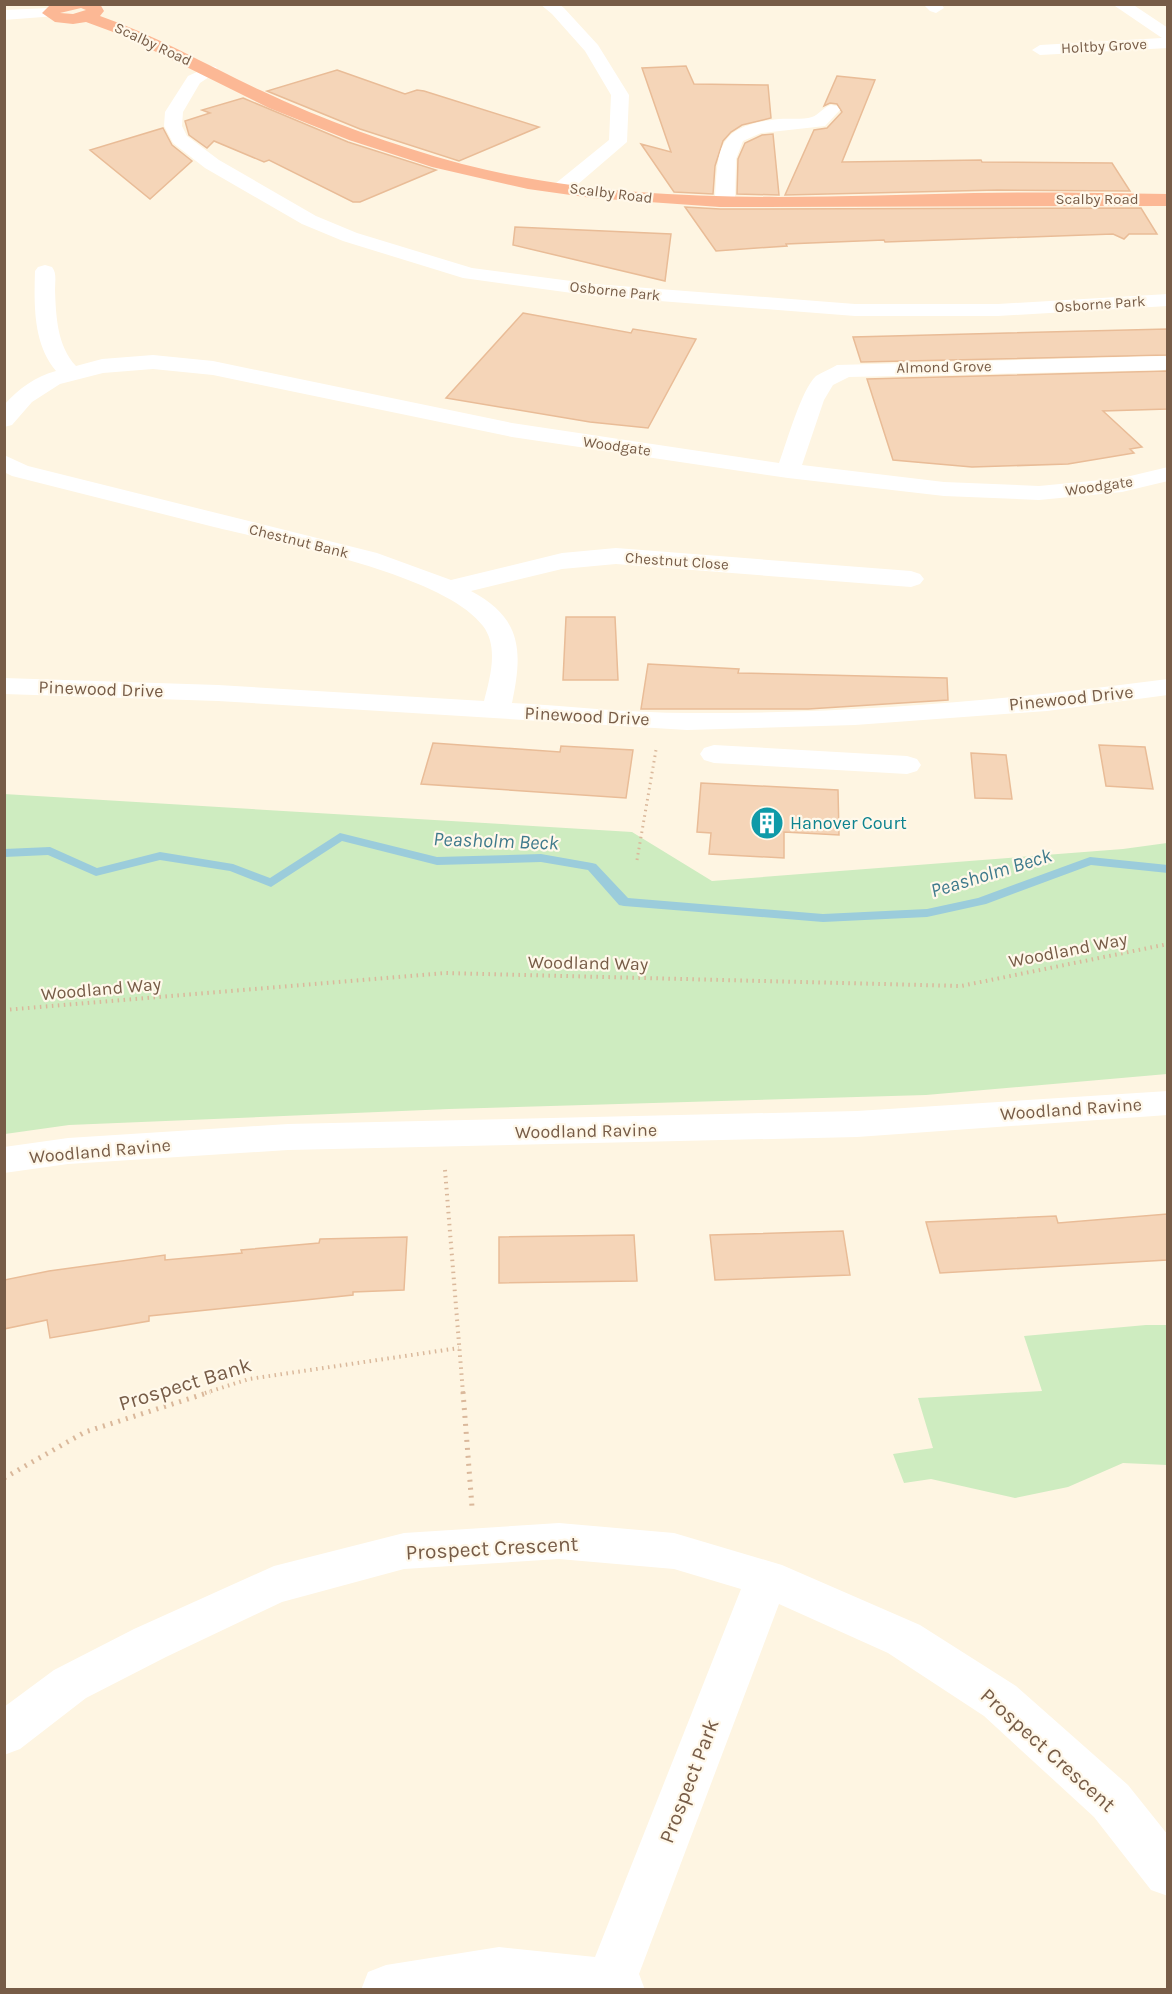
<svg xmlns="http://www.w3.org/2000/svg" width="1172" height="1994" font-family="Karla,sans-serif">
<style>
.green{fill:#ceecc0}
.lines{fill:none;stroke-linecap:round;stroke-linejoin:round}
.stream{fill:#9bccdb;fill-rule:evenodd}
.building{fill:#f5d5b8;stroke:#e9bc97;stroke-width:1.5}
.path-far2{stroke:#dab89b;stroke-width:3;stroke-dasharray:1.5 4;stroke-linecap:butt}
.path-far1{stroke:#dab89b;stroke-width:4;stroke-dasharray:1.5 4.5;stroke-linecap:butt}
.path{stroke:#dab89b;stroke-width:5;stroke-dasharray:2 6;stroke-linecap:butt}
.minor{fill:#fff;fill-rule:evenodd}
.highway{fill:#fcb895;fill-rule:evenodd}
.labels{text-anchor:middle;dominant-baseline:central;stroke-width:4.5;stroke-linejoin:round;paint-order:stroke}
.far-street-label{font-size:15px;fill:#775c47;stroke:#fff8ea}
.street-label{font-size:18px;fill:#775c47;stroke:#fff8ea}
.culture-label{font-size:18px;fill:#0d838f;stroke:#fff8ea;text-anchor:start}
.water-label{font-size:20px;font-style:italic;fill:#3f7a8c;stroke:#fff8ea}
.near-street-label{font-size:21px;fill:#775c47;stroke:#fff8ea}
</style>
<rect width="100%" height="100%" fill="#fef5e2"/>
<!-- green -->
<path class="green" d="M 4,794 L 632,832 L 712,881 L 1123,849 L 1167,843 L 1167,1074 L 926,1095 L 449,1109 L 69,1125 L 5,1134 Z
M 1146,1325 L 1167,1325 L 1167,1465 L 1123,1463 L 1068,1487 L 1015,1498 L 931,1479 L 904,1483 L 893,1454 L 933,1448 L 918,1398 L 1042,1391 L 1024,1336 Z"/>
<g class="lines">
<!-- stream -->
<path class="stream" d="M 340,833 L 437,857 L 541,854 L 592,863 L 596,864 L 628,898 L 823,914 L 927,909 L 978,898 L 1090,857 L 1168,865 L 1168,873 L 1091,865 L 986,904 L 927,917 L 823,922 L 624,906 L 619,905 L 588,870 L 541,862 L 437,865 L 342,841 L 271,887 L 230,871 L 160,860 L 96,876 L 48,855 L 4,857 L 4,849 L 50,847 L 97,868 L 160,852 L 233,864 L 270,878 Z"/>
</g>
<!-- building -->
<path class="building" d="M 686,66 L 694,84 L 768,85 L 771,118 L 742,125 L 731,132 L 723,141 L 715,166 L 713,194 L 674,192 L 641,144 L 671,152 L 642,68 Z
M 337,70 L 405,94 L 417,90 L 424,91 L 539,127 L 459,161 L 360,129 L 267,91 Z
M 837,76 L 875,80 L 842,162 L 981,160 L 982,162 L 1112,163 L 1130,191 L 998,190 L 785,195 L 814,130 L 827,128 L 842,112 L 837,104 L 830,103 L 824,106 Z
M 243,98 L 348,142 L 436,170 L 360,202 L 353,202 L 269,160 L 264,162 L 214,141 L 207,148 L 189,135 L 185,121 L 210,113 L 202,110 Z
M 163,128 L 172,145 L 192,161 L 150,199 L 90,150 Z
M 773,134 L 779,195 L 737,194 L 738,159 L 745,143 L 762,135 Z
M 685,207 L 720,209 L 1141,208 L 1157,234 L 1129,234 L 1124,239 L 1113,234 L 885,242 L 884,240 L 786,244 L 787,246 L 716,251 Z
M 515,227 L 671,234 L 665,281 L 513,245 Z
M 523,313 L 631,333 L 633,329 L 696,339 L 648,428 L 590,422 L 446,398 Z
M 1167,329 L 1167,355 L 861,362 L 853,337 Z
M 1167,371 L 1167,409 L 1103,411 L 1142,447 L 1130,449 L 1134,453 L 1068,464 L 972,467 L 893,460 L 867,379 Z
M 566,617 L 615,617 L 618,680 L 563,680 Z
M 648,664 L 739,669 L 738,673 L 947,678 L 948,700 L 808,709 L 641,709 Z
M 433,743 L 560,752 L 561,746 L 633,750 L 626,798 L 421,784 Z
M 1099,745 L 1145,747 L 1153,789 L 1106,786 Z
M 971,753 L 1006,755 L 1012,799 L 975,798 Z
M 701,783 L 838,790 L 839,835 L 784,832 L 784,858 L 709,854 L 711,833 L 697,832 Z
M 1167,1214 L 1167,1260 L 940,1273 L 926,1222 L 1056,1216 L 1058,1223 Z
M 843,1231 L 850,1275 L 715,1280 L 710,1235 Z
M 634,1235 L 637,1281 L 499,1283 L 499,1237 Z
M 407,1237 L 404,1290 L 353,1292 L 353,1295 L 149,1316 L 149,1321 L 50,1338 L 47,1320 L 4,1329 L 4,1280 L 49,1271 L 165,1255 L 165,1260 L 242,1253 L 241,1250 L 319,1243 L 320,1239 Z"/>
<g class="lines">
<!-- path-far2 -->
<path class="path-far2" d="M 637,860 L 656,750"/>
<!-- path-far1 -->
<path class="path-far1" d="M 4,1010 L 445,973 L 961,986 L 1168,944
M 445,1170 L 463,1393
M 205,1393 L 249,1379 L 459,1348"/>
<!-- path -->
<path class="path" d="M 463,1392 L 472,1507
M 4,1478 L 85,1432 L 210,1392"/>
<!-- minor -->
<path class="minor" d="M 540,4 L 559,4 L 564,8 L 598,45 L 629,95 L 627,142 L 570,191 L 556,191 L 554,187 L 556,183 L 609,140 L 611,95 L 585,51 L 552,14 Z
M 923,4 L 941,4 L 944,8 L 936,13 L 930,11 Z
M 1112,4 L 1132,4 L 1168,28 L 1168,48 L 1040,55 L 1032,50 L 1040,45 L 1162,38 Z
M 50,8 L 56,10 L 58,13 L 56,16 L 4,20 L 4,10 Z
M 210,66 L 216,67 L 218,71 L 200,83 L 183,112 L 182,126 L 187,136 L 219,160 L 316,216 L 357,233 L 472,268 L 594,284 L 855,304 L 998,304 L 1168,294 L 1168,306 L 998,316 L 855,316 L 594,296 L 463,278 L 343,241 L 302,224 L 205,168 L 173,143 L 164,126 L 165,112 L 188,76 Z
M 831,105 L 837,106 L 840,110 L 825,126 L 761,133 L 743,141 L 736,159 L 735,202 L 732,206 L 718,206 L 715,202 C 718,147 716,126 779,119 C 789,118 802,120 812,117 C 819,115 823,107 831,105 Z
M 45,265 L 52,267 C 57,273 55,282 55,290 C 56,316 57,346 76,366 L 102,359 L 153,355 L 213,361 L 512,423 L 779,463 C 787,442 801,390 816,376 C 822,372 831,369 837,365 L 1164,356 L 1168,357 L 1168,369 L 1164,370 L 849,377 L 833,385 L 824,400 L 802,465 L 944,482 L 1039,486 L 1122,478 L 1168,467 L 1168,481 L 1122,492 L 1039,500 L 944,496 L 788,478 L 512,437 L 213,375 L 153,369 L 103,373 L 60,384 L 32,402 L 12,425 L 4,427 L 4,405 C 18,389 36,376 56,371 C 33,344 34,305 35,271 L 38,267 Z
M 4,455 L 28,466 L 377,553 L 451,580 L 562,553 L 616,548 L 911,571 L 920,574 L 924,579 L 920,584 L 911,587 L 616,564 L 562,569 L 471,591 C 522,618 523,651 512,703 C 570,706 630,713 688,713 C 848,714 1009,700 1168,679 L 1168,695 L 1047,711 L 855,725 L 687,730 L 218,701 L 4,694 L 4,678 L 218,685 L 484,701 C 490,678 499,647 483,626 C 444,574 279,543 214,527 C 147,510 79,493 12,476 L 4,472 Z
M 714,745 L 907,756 L 917,759 L 921,765 L 917,771 L 907,774 L 714,763 L 704,760 L 700,754 L 704,748 Z
M 1168,1091 L 1168,1115 L 857,1137 L 288,1150 L 68,1164 L 4,1173 L 4,1147 L 68,1138 L 288,1124 L 857,1111 Z
M 559,1523 L 674,1533 L 782,1565 L 920,1625 L 1016,1686 L 1128,1785 L 1168,1835 L 1168,1896 L 1151,1890 L 1094,1817 L 984,1716 L 888,1653 L 779,1604 L 639,1974 L 645,1990 L 361,1990 L 368,1972 L 386,1965 L 499,1947 L 595,1957 L 741,1589 L 674,1569 L 559,1559 L 404,1569 L 282,1602 L 166,1657 L 86,1698 L 20,1749 L 4,1755 L 4,1707 L 54,1670 L 134,1629 L 274,1566 L 404,1533 Z"/>
<!-- highway -->
<path class="highway" d="M 51,4 L 100,4 L 104,11 L 100,16 C 156,35 206,65 260,90 C 325,121 393,145 462,164 C 628,207 805,197 974,193 C 1038,192 1103,193 1168,194 L 1168,206 L 720,207 L 592,198 L 528,189 L 432,167 L 349,140 L 269,108 L 124,36 L 86,22 L 73,24 L 55,22 L 42,13 ZM 81,8 L 86,10 L 73,14 L 60,13 Z"/>
</g>
<!-- icons -->
<defs>
<g id="building-disc" transform="scale(1.725)"><circle r="9.5" fill="#0f9aa8" stroke="#fff8ea"/><path d="M-4-6H4V6H1V3H-1V6H-4ZM-2.5-4.3h1.7v1.8h-1.7ZM.8-4.3h1.7v1.8H.8ZM-2.5-1h1.7V.8h-1.7ZM.8-1h1.7V.8H.8Z" fill="#fff"/></g>
</defs>
<g fill-rule="evenodd">
<use href="#building-disc" x="767" y="823"/>
</g>
<g class="labels">
<!-- far-street labels -->
<g class="far-street-label">
<text transform="translate(153 44) rotate(25)">Scalby Road</text>
<text transform="translate(1104 46) rotate(-3)">Holtby Grove</text>
<text transform="translate(611 193) rotate(7)">Scalby Road</text>
<text x="1097" y="199">Scalby Road</text>
<text transform="translate(615 291) rotate(6)">Osborne Park</text>
<text transform="translate(1100 304) rotate(-4)">Osborne Park</text>
<text transform="translate(944 367) rotate(-1)">Almond Grove</text>
<text transform="translate(617 446) rotate(8)">Woodgate</text>
<text transform="translate(1099 486) rotate(-8)">Woodgate</text>
<text transform="translate(299 541) rotate(14)">Chestnut Bank</text>
<text transform="translate(677 561) rotate(4)">Chestnut Close</text>
</g>
<!-- street labels -->
<g class="street-label">
<text transform="translate(101 689) rotate(2)">Pinewood Drive</text>
<text transform="translate(1071 698) rotate(-6)">Pinewood Drive</text>
<text transform="translate(587 716) rotate(3)">Pinewood Drive</text>
<text transform="translate(1068 950) rotate(-11)">Woodland Way</text>
<text transform="translate(588 963) rotate(1)">Woodland Way</text>
<text transform="translate(101 989) rotate(-5)">Woodland Way</text>
<text transform="translate(1071 1109) rotate(-4)">Woodland Ravine</text>
<text transform="translate(586 1131) rotate(-1)">Woodland Ravine</text>
<text transform="translate(100 1151) rotate(-5)">Woodland Ravine</text>
</g>
<!-- culture labels -->
<g class="culture-label">
<text x="790" y="823">Hanover Court</text>
</g>
<!-- water labels -->
<g class="water-label">
<text transform="translate(496 841) rotate(2)">Peasholm Beck</text>
<text transform="translate(991 873) rotate(-17)">Peasholm Beck</text>
</g>
<!-- near-street labels -->
<g class="near-street-label">
<text transform="translate(185 1384) rotate(-17)">Prospect Bank</text>
<text transform="translate(492 1548) rotate(-3)">Prospect Crescent</text>
<text transform="translate(1048 1750) rotate(42)">Prospect Crescent</text>
<text transform="translate(689 1781) rotate(-69)">Prospect Park</text>
</g>
</g>
<!-- border -->
<rect width="1172" height="1994" fill="none" stroke="#775c47" stroke-width="12"/>
</svg>
